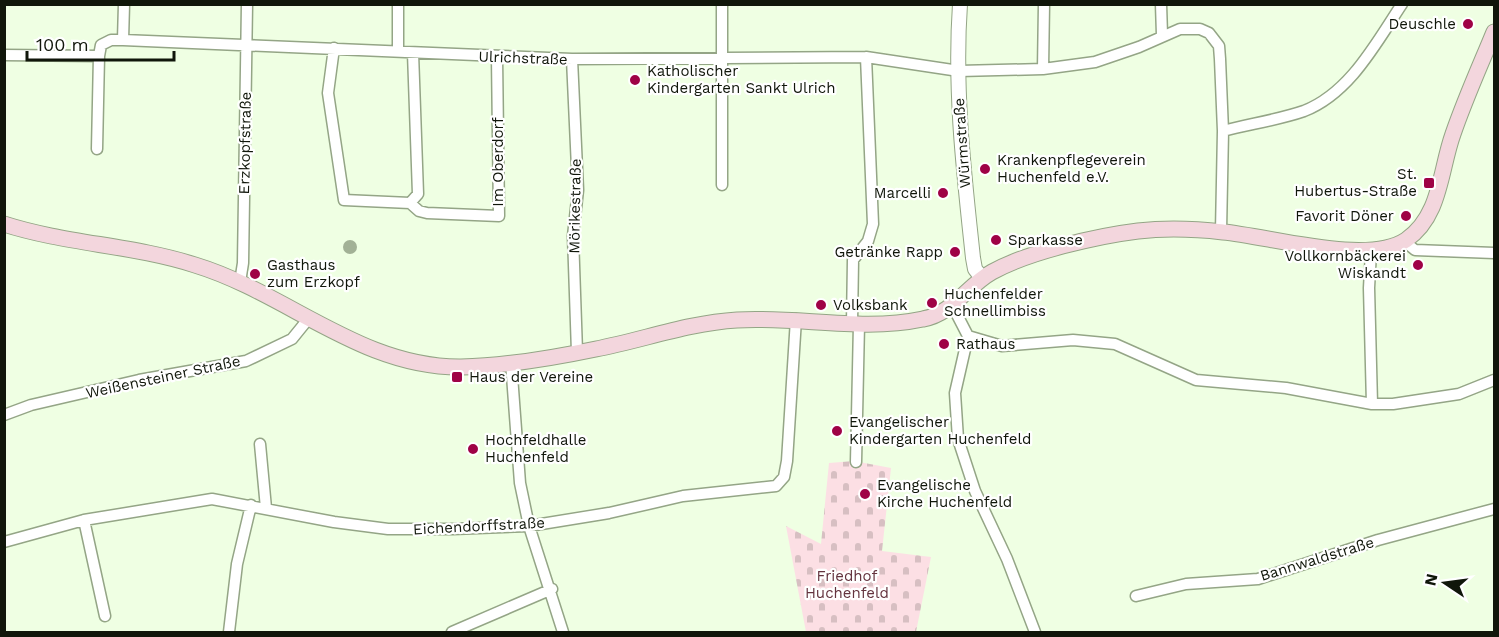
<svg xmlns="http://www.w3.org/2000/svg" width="1499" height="637" font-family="'Work Sans',sans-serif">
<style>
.cemetery{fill:url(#cemetery-stones)}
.water{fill:#a2b196}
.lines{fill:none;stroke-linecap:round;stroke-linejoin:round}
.minor-casing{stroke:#94a586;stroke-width:13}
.tertiary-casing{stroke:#94a586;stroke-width:16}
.secondary-casing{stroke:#94a586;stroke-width:17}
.minor{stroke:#fff;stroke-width:10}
.tertiary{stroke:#fff;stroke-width:14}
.secondary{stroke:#f3d6dd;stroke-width:15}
.poi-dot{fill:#9f0246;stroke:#fff;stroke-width:2}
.labels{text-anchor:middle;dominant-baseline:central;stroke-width:4.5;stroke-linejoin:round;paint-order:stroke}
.poi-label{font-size:15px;fill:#10160a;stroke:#fff;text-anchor:start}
.street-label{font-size:15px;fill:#10160a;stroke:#fff}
.park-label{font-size:15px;fill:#64333e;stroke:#fff}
</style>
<defs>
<pattern id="cemetery-stones" width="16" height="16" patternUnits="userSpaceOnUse" patternTransform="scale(1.5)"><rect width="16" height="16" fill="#fcdfe4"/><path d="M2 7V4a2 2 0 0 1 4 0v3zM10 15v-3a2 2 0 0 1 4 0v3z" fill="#d7bfc2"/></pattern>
</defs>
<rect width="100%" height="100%" fill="#efffe3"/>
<!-- cemetery -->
<path class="cemetery" d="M 854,461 L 891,468 L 882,551 L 931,557 L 916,632 L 806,632 L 786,526 L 821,544 L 829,463 Z"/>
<!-- water -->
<path class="water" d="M343 247a7 7 0 1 1 14 0a7 7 0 1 1-14 0Z"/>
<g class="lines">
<!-- minor casing -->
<g class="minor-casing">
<path id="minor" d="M 124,4 L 123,40 L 572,59 L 866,57 L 959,71 L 1043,69 L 1095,62 L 1139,47 L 1180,29 L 1200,29 L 1209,33 L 1219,46 L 1220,59 L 1223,131 L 1221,231
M 1161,4 L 1162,35
M 334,48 L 328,93 L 344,200 L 410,203 L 419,211 L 427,213 L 499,216 L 497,57
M 398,52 L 398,4
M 4,55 L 99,56 L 97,149
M 99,56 L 101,45 L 111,40 L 123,40
M 572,59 L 578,190 L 573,236 L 577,352
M 1043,69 L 1044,4
M 1223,131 C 1249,124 1278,120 1304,111 C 1350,93 1376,43 1402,4
M 722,185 L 722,4
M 410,203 L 418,194 L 413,53
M 1404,241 L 1415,250 L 1494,253
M 1371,252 L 1369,288 L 1372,404
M 240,282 L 243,263 L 247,4
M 952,305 L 968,336 L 1002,346 L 1073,340 L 1115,344 L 1196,380 L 1286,388 L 1372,404 L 1393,404 L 1459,394 L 1494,380
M 852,323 L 853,260 L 868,241 L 873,224 L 866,57
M 968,336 L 955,393 L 958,439 L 975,491 L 1007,559 L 1035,632
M 511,362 L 520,483 L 529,526 L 563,632
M 4,415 L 31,405 L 139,380 L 246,361 L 292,339 L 309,318
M 260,444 L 266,508
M 856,462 L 859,324
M 84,520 L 105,616
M 4,542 L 84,520 L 212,499 L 334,522 L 388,529 L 453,529 L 529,526 L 609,513 L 683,496 L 776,486 L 784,477 L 787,461 L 796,319
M 1136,596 L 1186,584 L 1258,579 L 1378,540 L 1494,509
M 229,632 L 237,564 L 251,505
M 452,632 L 552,589"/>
</g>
<!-- tertiary casing -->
<g class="tertiary-casing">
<path id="tertiary" d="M 960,4 C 954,90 964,174 973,258 L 975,269 L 982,278"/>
</g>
<!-- secondary casing -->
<g class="secondary-casing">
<path id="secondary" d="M 4,224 C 66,244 133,245 195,265 C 287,293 361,368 461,367 C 505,366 553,358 596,349 C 643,340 688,323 737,320 C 798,316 862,332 923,319 C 952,314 967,286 992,272 C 1028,252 1097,236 1138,231 C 1165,228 1196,229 1223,232 C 1269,236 1367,266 1406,240 C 1441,216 1440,170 1453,134 C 1465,99 1480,66 1494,32"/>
</g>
<!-- minor -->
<use href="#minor" class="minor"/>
<!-- tertiary -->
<use href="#tertiary" class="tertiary"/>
<!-- secondary -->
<use href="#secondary" class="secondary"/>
</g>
<!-- markers -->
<g class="poi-dot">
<circle cx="1468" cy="24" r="6"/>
<circle cx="635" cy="80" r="6"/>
<circle cx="985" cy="169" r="6"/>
<rect x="1423" y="177" width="12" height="12" rx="3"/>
<circle cx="943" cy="193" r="6"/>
<circle cx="1406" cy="216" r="6"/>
<circle cx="996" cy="240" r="6"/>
<circle cx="955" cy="252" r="6"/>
<circle cx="1418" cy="265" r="6"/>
<circle cx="255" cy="274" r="6"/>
<circle cx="932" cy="303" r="6"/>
<circle cx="821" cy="305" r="6"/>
<circle cx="944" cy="344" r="6"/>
<rect x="451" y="371" width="12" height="12" rx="3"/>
<circle cx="837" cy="431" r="6"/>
<circle cx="473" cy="449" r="6"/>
<circle cx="865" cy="494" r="6"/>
</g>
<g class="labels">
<!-- poi labels -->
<g class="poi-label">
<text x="1456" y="24" text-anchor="end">Deuschle</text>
<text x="647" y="71">Katholischer<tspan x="647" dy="17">Kindergarten Sankt Ulrich</tspan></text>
<text x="997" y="160">Krankenpflegeverein<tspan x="997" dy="17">Huchenfeld e.V.</tspan></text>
<text x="1417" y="174" text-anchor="end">St.<tspan x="1417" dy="17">Hubertus-Straße</tspan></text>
<text x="931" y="193" text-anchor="end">Marcelli</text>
<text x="1394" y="216" text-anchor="end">Favorit Döner</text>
<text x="1008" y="240">Sparkasse</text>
<text x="943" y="252" text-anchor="end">Getränke Rapp</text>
<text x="1406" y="256" text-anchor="end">Vollkornbäckerei<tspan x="1406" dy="17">Wiskandt</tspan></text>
<text x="267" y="265">Gasthaus<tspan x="267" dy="17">zum Erzkopf</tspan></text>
<text x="944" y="294">Huchenfelder<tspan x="944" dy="17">Schnellimbiss</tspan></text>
<text x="833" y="305">Volksbank</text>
<text x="956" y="344">Rathaus</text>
<text x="469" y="377">Haus der Vereine</text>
<text x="849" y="422">Evangelischer<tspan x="849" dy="17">Kindergarten Huchenfeld</tspan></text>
<text x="485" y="440">Hochfeldhalle<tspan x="485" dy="17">Huchenfeld</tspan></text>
<text x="877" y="485">Evangelische<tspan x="877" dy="17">Kirche Huchenfeld</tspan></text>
</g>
<!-- street labels -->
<g class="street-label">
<text transform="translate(523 58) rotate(2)">Ulrichstraße</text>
<text transform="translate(245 143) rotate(-89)">Erzkopfstraße</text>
<text transform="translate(962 143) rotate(-94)">Würmstraße</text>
<text transform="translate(498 162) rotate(-90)">Im Oberdorf</text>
<text transform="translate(575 206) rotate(-89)">Mörikestraße</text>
<text transform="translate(163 377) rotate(-12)">Weißensteiner Straße</text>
<text transform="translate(479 526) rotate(-3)">Eichendorffstraße</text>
<text transform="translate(1317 559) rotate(-17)">Bannwaldstraße</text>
</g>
<!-- park labels -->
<g class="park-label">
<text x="847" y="576">Friedhof<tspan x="847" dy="17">Huchenfeld</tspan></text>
</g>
</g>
<!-- border -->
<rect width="1499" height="637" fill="none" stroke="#10160a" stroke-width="12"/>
<!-- north arrow -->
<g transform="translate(1445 583) rotate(283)" stroke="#ffffff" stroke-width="4.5" paint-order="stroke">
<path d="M0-4.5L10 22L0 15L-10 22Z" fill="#10160a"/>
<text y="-9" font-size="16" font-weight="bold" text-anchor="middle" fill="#10160a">N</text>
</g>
<!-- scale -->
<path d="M27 51v9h147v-9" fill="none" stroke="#10160a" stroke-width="3"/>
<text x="36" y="51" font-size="18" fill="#10160a" stroke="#ffffff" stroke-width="4.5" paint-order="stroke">100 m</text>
</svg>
